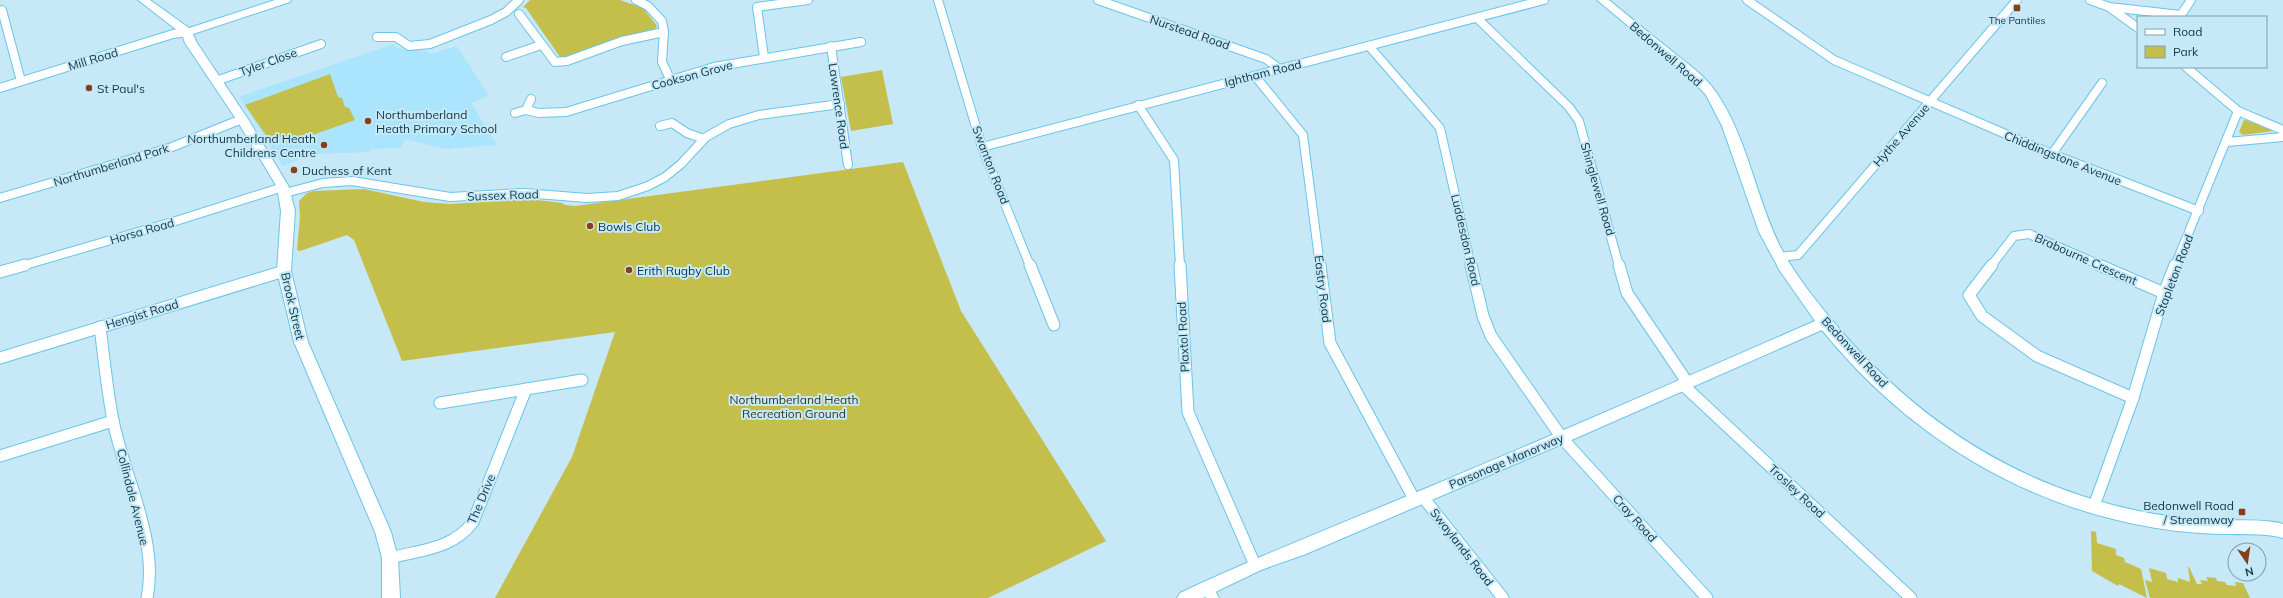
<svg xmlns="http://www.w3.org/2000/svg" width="2283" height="598" font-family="Mulish,sans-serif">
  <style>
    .built { fill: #abe4fd }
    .green { fill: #c4be4b }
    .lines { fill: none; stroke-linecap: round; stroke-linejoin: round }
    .street-far1-casing { stroke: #69c5e9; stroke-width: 10 }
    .street-casing { stroke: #69c5e9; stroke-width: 13 }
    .secondary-casing { stroke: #69c5e9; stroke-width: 2 }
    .street-far1 { stroke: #fff; stroke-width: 8 }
    .street { stroke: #fff; stroke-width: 11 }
    .secondary { fill: #fff; fill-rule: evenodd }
    .poi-dot { fill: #853f19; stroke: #c6e8f7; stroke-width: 1.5 }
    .labels { text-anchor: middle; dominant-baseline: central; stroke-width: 4; stroke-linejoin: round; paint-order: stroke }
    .far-poi-label { font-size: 10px; fill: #0e3645; stroke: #c6e8f7 }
    .street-label { font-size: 12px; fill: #0e3645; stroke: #c6e8f7 }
    .poi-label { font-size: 12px; fill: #0e3645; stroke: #c6e8f7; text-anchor: start }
    .park-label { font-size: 12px; fill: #38371e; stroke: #c6e8f7 }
  </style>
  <rect width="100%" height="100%" fill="#c6e8f7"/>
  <!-- built -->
  <polygon class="built" points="393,44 397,48 426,51 430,54 457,46 489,96 471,103 497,145 445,149 405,139 401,148 372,149 369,152 312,154 283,166 239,97"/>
  <!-- green -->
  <g class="green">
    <polygon points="530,0 620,0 643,8 657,26 655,29 614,40 566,58 560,57 526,8 523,7"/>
    <polygon points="882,70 893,124 851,131 841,77"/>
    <polygon points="330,74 338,97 342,98 345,107 349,108 355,120 287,144 283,136 270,141 245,105"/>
    <polygon points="2244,120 2246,120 2273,131 2243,135 2239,132"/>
    <polygon points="903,162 961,311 1106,541 988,598 495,598 572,457 615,332 402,361 354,240 347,235 300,251 297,250 300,216 299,201 307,193 314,191 364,189 424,202 450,204 529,199 562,203 565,205 575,206"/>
    <polygon points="2091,531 2096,532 2097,543 2116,549 2116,555 2124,558 2125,562 2141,569 2147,598 2119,584 2118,586 2092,571"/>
    <polygon points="2188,567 2189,567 2197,584 2202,584 2200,580 2208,581 2206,577 2216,578 2217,581 2225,582 2227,585 2236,586 2235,582 2243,583 2250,598 2150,598 2145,580 2152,582 2149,568 2166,573 2167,579 2178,582 2178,578 2190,582"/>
  </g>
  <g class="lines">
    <defs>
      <g id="street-far1">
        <polyline points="636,0 648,6 662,21 664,32 662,62 670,79"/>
        <polyline points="938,0 982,147 1030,266"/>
        <polyline points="1098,0 1266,59 1280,69"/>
        <polyline points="1747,0 1834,60 2052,154 2199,211"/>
        <polyline points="2090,0 2109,7 2138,28"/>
        <polyline points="2109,7 2181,15 2191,0"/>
        <polyline points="2,10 21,81"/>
        <polyline points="519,14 555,62 567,61 622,41 664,32"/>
        <polyline points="1477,18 1569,107 1579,121 1619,266"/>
        <polyline points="377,37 396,37 409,46 430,44 491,20 506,12 519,0"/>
        <polyline points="831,46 848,165"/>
        <polyline points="1369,46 1440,128 1471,266"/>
        <polyline points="506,57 541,45"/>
        <polyline points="764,57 757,7 808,0"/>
        <polyline points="1255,76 1303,135 1320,266"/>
        <polyline points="216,81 321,44"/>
        <polyline points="0,88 173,34 187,32"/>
        <polyline points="531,99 526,110 539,113 566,112 714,67 861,42"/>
        <polyline points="1138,105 1174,160 1180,266"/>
        <polyline points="2238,111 2283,130"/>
        <polyline points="515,113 526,110"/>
        <polyline points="660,126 672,123 687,133 704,139"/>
        <polyline points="2227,142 2283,137"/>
        <polyline points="982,147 1544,0"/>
        <polyline points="2052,154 2102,83"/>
        <polyline points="285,193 323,183 352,181 450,197 524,193 587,198 618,196 648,186 665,177 681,164 706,137 729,124 759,115 840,104"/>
        <polyline points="0,198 172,147 242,119"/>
        <polyline points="1778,257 1798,255 2017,0"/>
        <polyline points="22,266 179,220 283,187"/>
        <polyline points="1991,266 2014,236 2029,234 2102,266"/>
        <polyline points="2175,266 2238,111 2186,67"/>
      </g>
      <g id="street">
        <polyline points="1030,265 1054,325"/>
        <polyline points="1180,265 1188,412 1255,565"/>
        <polyline points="1320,265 1330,343 1414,499"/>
        <polyline points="1471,265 1483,316 1491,336 1562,438 1707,598"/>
        <polyline points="1619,265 1627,293 1687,382"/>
        <polyline points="1992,265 1969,295 1982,316 2037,356 2133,398"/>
        <polyline points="2099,265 2164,293"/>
        <polyline points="0,272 25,265"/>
        <path d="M100,327c4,31 7,63 13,93 11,57 46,120 34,178"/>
        <polyline points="0,358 284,271"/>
        <polyline points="1682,384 1911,598"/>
        <polyline points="440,403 582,380"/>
        <polyline points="0,456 113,421"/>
        <polyline points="1422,496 1503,598"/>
        <polyline points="2094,506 2133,398 2164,293 2175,265"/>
        <path d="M390,558c31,-8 63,-9 83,-36l53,-133"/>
        <polyline points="1206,588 1213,598"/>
      </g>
      <g id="secondary">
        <polygon points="138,0 150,0 189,28 275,0 291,0 290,2 193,34 197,43 248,119 289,187 295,211 291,271 308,342 391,532 398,558 400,598 382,598 382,558 375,532 294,342 277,271 281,211 277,187 236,119 185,43 182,34"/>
        <path d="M1597,0h12c21,17 42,35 64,52 15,12 32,24 43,40 33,48 40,109 67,160 14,25 31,46 48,67 80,97 178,164 303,191 27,6 54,9 82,10 21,1 43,-1 64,3l3,1v14c-16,-5 -35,-3 -51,-4 -26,0 -51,-2 -76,-6 -134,-22 -249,-93 -334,-198l-255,112 -261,112 -45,16 -58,28h-26l3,-5c82,-39 166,-71 249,-106 129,-54 258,-110 386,-166l-35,-50 -21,-39 -37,-106 -16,-31 -20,-21z"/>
      </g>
    </defs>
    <!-- street-far1 casing -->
    <use href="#street-far1" class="street-far1-casing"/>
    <!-- street casing -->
    <use href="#street" class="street-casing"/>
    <!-- secondary casing -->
    <use href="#secondary" class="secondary-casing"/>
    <!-- street-far1 -->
    <use href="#street-far1" class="street-far1"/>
    <!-- street -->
    <use href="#street" class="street"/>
    <!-- secondary -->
    <use href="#secondary" class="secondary"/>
  </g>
  <!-- markers -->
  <g class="poi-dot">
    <rect x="2013" y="4" width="8" height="8" rx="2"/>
    <circle cx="89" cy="88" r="4"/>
    <circle cx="368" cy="121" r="4"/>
    <circle cx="324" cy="145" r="4"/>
    <circle cx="294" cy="170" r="4"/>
    <circle cx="590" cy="226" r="4"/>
    <circle cx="629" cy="270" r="4"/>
    <rect x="2238" y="508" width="8" height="8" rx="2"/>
  </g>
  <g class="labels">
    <!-- far-poi labels -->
    <g class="far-poi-label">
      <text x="2017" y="20">The Pantiles</text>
    </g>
    <!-- street labels -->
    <g class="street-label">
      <text transform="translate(1190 32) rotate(19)">Nurstead Road</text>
      <text transform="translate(1666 54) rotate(41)">Bedonwell Road</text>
      <text transform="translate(93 59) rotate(-17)">Mill Road</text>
      <text transform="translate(268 62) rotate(-20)">Tyler Close</text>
      <text transform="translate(1263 73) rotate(-14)">Ightham Road</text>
      <text transform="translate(692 75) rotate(-15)">Cookson Grove</text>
      <text transform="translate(839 106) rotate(82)">Lawrence Road</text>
      <text transform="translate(1901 135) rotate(-49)">Hythe Avenue</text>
      <text transform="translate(2063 158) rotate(22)">Chiddingstone Avenue</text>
      <text transform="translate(111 165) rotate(-17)">Northumberland Park</text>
      <text transform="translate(991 165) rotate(69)">Swanton Road</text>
      <text transform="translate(1598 189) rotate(74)">Shinglewell Road</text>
      <text transform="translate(503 195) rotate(-2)">Sussex Road</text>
      <text transform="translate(142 231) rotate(-16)">Horsa Road</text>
      <text transform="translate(1466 240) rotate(77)">Luddesdon Road</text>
      <text transform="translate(2086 259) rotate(24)">Brabourne Crescent</text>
      <text transform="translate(2174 275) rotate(-69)">Stapleton Road</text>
      <text transform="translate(1323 289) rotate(83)">Eastry Road</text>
      <text transform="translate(293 306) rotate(77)">Brook Street</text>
      <text transform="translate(142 314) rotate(-17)">Hengist Road</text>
      <text transform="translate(1183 337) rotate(-93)">Plaxtol Road</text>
      <text transform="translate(1855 352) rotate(47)">Bedonwell Road</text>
      <text transform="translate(1506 461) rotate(-23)">Parsonage Manorway</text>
      <text transform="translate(1797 491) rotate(43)">Trosley Road</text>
      <text transform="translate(133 497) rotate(76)">Collindale Avenue</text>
      <text transform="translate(481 499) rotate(-67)">The Drive</text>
      <text transform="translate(1635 518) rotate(48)">Cray Road</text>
      <text transform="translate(1462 547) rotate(52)">Swaylands Road</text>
    </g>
    <!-- poi labels -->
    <g class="poi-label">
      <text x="97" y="88">St Paul's</text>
      <text x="376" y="114">Northumberland<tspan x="376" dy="14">Heath Primary School</tspan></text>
      <text x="316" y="138" text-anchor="end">Northumberland Heath<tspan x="316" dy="14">Childrens Centre</tspan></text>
      <text x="302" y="170">Duchess of Kent</text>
      <text x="598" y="226">Bowls Club</text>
      <text x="637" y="270">Erith Rugby Club</text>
      <text x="2234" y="505" text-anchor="end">Bedonwell Road<tspan x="2234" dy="14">/ Streamway</tspan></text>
    </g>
    <!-- park labels -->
    <g class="park-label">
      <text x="794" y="399">Northumberland Heath<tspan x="794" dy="14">Recreation Ground</tspan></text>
    </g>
  </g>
  <!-- legend -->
  <rect x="2137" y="16" width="130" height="52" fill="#c6e8f7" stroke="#7ca1b0"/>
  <rect x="2145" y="29" width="20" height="6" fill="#ffffff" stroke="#7ca1b0"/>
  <text x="2173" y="36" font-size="12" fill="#0e3645">Road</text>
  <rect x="2145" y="46" width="20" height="12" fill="#c4be4b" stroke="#7ca1b0"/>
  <text x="2173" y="56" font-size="12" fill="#0e3645">Park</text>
  <!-- north arrow -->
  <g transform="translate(2247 562) rotate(167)"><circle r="19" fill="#c6e8f7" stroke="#7ca1b0"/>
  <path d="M0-3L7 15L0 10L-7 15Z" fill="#853f19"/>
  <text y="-6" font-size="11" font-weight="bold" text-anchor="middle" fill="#0e3645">N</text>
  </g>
</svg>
